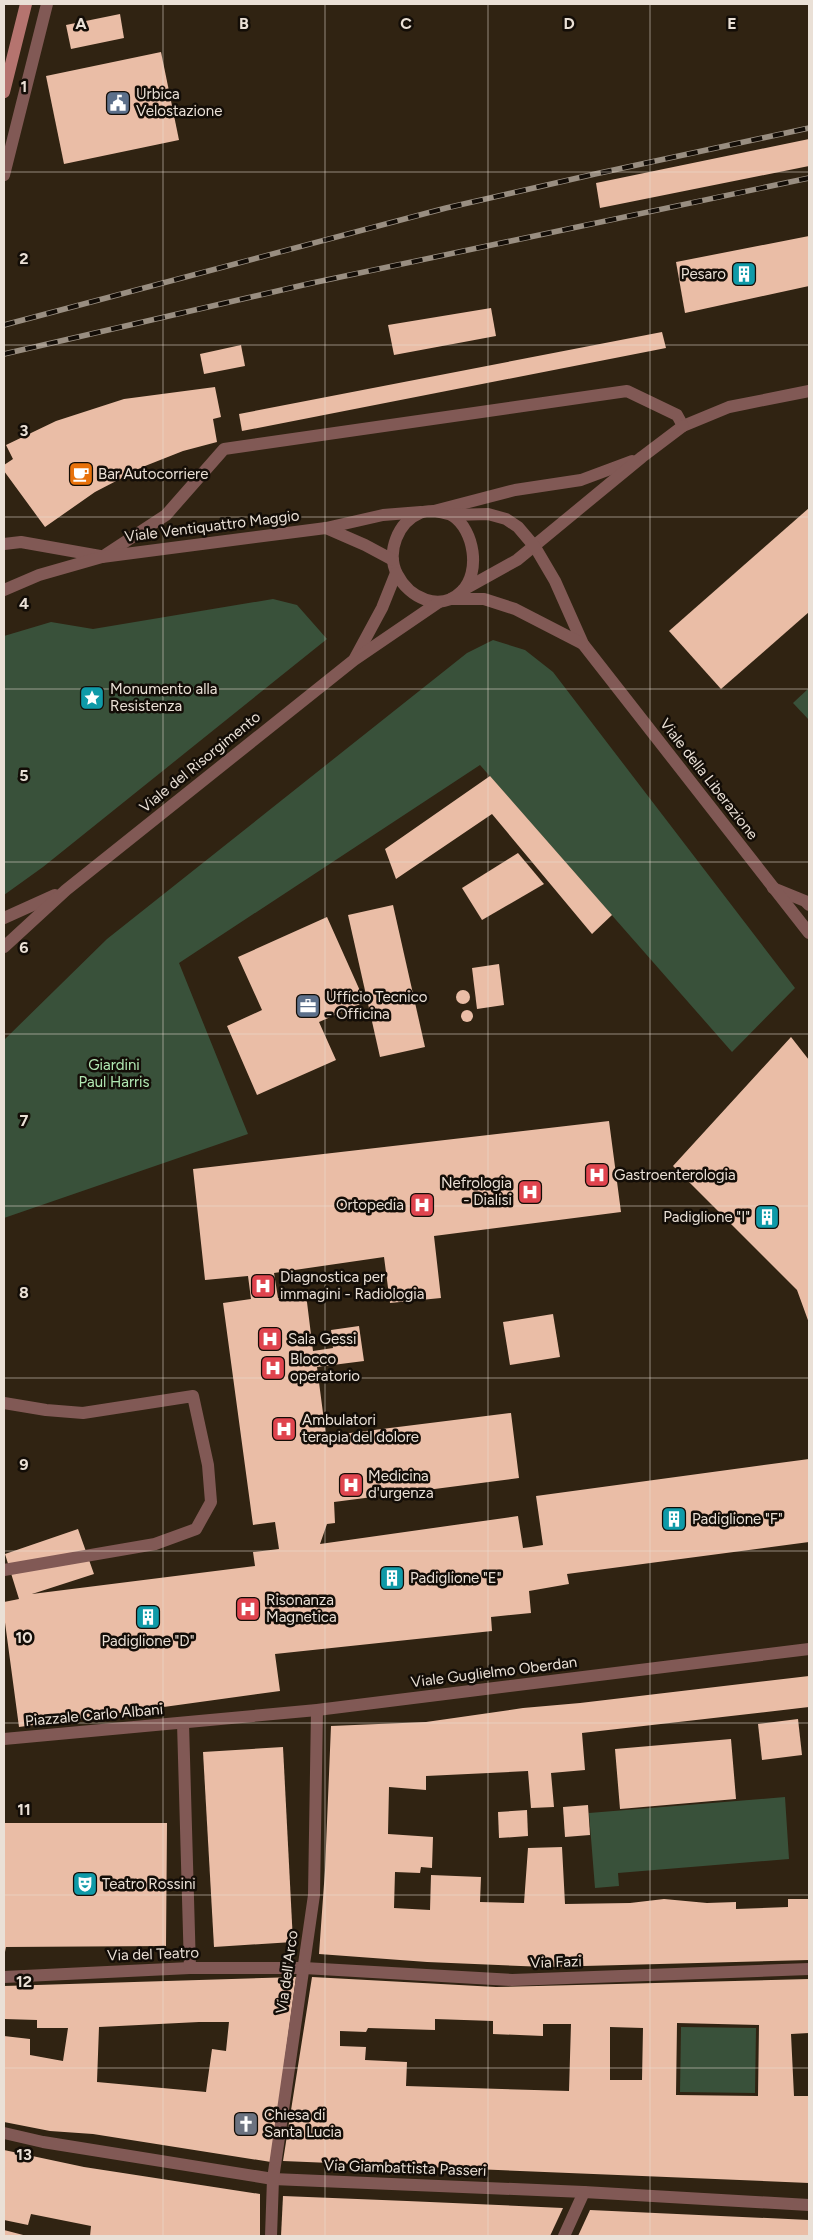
<svg xmlns="http://www.w3.org/2000/svg" width="813" height="2240" font-family="Figtree,sans-serif">
  <style>
    .green { fill: #39513a }
    .building { fill: #eabda6; fill-rule: evenodd }
    .lines { fill: none; stroke-linecap: round; stroke-linejoin: round }
    .service { stroke: #815955; stroke-width: 12 }
    .pedestrian { stroke: #815955; stroke-width: 12 }
    .minor { stroke: #815955; stroke-width: 12 }
    .tertiary { stroke: #815955; stroke-width: 12 }
    .secondary { stroke: #b5746f; stroke-width: 12 }
    .rail-casing { stroke: #998e81; stroke-width: 5.5 }
    .rail { stroke: #130d07; stroke-width: 4; stroke-dasharray: 11; stroke-linecap: butt }
    .grid { fill: none; stroke: #eae0d6; stroke-width: 1; stroke-opacity: 0.55 }
    .labels { text-anchor: middle; dominant-baseline: central; stroke-width: 5; stroke-linejoin: round; paint-order: stroke }
    .poi-label { font-size: 15px; fill: #eae0d6; stroke: #130d07; text-anchor: start }
    .street-label { font-size: 15px; fill: #eae0d6; stroke: #130d07 }
    .park-label { font-size: 15px; fill: #b2e8b3; stroke: #130d07 }
    .grid-label { font-size: 16px; text-anchor: middle; font-weight: bold; fill: #eae0d6; stroke: #130d07; stroke-width: 5; stroke-linejoin: round; paint-order: stroke }
  </style>
  <rect width="100%" height="100%" fill="#302312"/>
  <!-- green -->
  <g class="green">
    <polygon points="273,599 297,605 327,639 43,867 4,895 4,636 51,622 93,629"/>
    <polygon points="493,640 525,650 553,672 795,988 732,1052 480,765 179,963 248,1134 4,1218 4,1040 107,939 467,653"/>
    <polygon points="809,688 809,720 793,703"/>
    <polygon points="785,1797 789,1859 618,1873 619,1886 595,1888 589,1813"/>
    <polygon points="681,2027 756,2028 755,2093 680,2092"/>
  </g>
  <!-- building -->
  <g class="building">
    <polygon points="120,14 124,38 71,49 66,25"/>
    <polygon points="161,52 179,140 64,164 46,76"/>
    <polygon points="809,139 809,166 600,208 596,183"/>
    <polygon points="809,236 809,286 685,313 676,262"/>
    <polygon points="491,308 496,336 394,355 388,325"/>
    <polygon points="662,332 666,348 242,431 239,414"/>
    <polygon points="241,345 245,366 204,374 200,354"/>
    <polygon points="215,387 221,417 213,419 217,442 183,451 145,466 95,492 45,527 4,471 4,465 13,459 6,445 56,421 124,399"/>
    <polygon points="809,508 809,612 721,689 669,631"/>
    <polygon points="490,776 612,915 592,934 492,814 396,879 385,849"/>
    <polygon points="518,853 544,884 482,920 462,888"/>
    <polygon points="393,905 425,1047 380,1057 348,915"/>
    <polygon points="327,917 365,1002 319,1022 336,1060 257,1095 227,1026 262,1010 238,957"/>
    <polygon points="499,964 504,1005 477,1009 472,968"/>
    <circle cx="463" cy="997" r="7"/>
    <circle cx="467" cy="1016" r="6"/>
    <polygon points="791,1037 809,1060 809,1323 797,1290 673,1166"/>
    <polygon points="609,1121 621,1212 434,1236 441,1298 390,1303 384,1257 274,1273 278,1298 306,1294 313,1351 333,1348 331,1330 359,1326 364,1361 317,1367 326,1436 511,1413 519,1478 334,1502 335,1523 327,1524 320,1544 518,1516 523,1548 531,1547 543,1545 536,1496 809,1459 809,1542 567,1574 569,1584 529,1591 531,1613 491,1617 492,1631 275,1654 280,1691 19,1727 4,1615 4,1602 19,1599 5,1554 78,1529 94,1574 32,1594 255,1566 253,1552 279,1549 275,1522 253,1525 223,1303 251,1299 248,1276 205,1280 193,1169"/>
    <polygon points="553,1314 560,1357 510,1365 503,1322"/>
    <polygon points="809,1676 809,1707 582,1733 585,1770 551,1773 554,1807 531,1808 528,1771 426,1776 426,1790 389,1787 388,1834 433,1837 432,1868 421,1867 420,1873 395,1872 394,1908 430,1910 431,1875 481,1877 480,1902 524,1903 528,1848 562,1847 565,1904 630,1903 664,1899 707,1903 736,1902 736,1909 788,1907 788,1899 809,1899 809,1960 546,1967 427,1962 319,1954 325,1870 331,1726 426,1722 523,1708 580,1703"/>
    <polygon points="798,1719 802,1755 762,1760 758,1724"/>
    <polygon points="731,1739 736,1799 620,1809 615,1749"/>
    <polygon points="283,1747 293,1942 214,1947 203,1752"/>
    <polygon points="588,1805 590,1835 565,1837 563,1807"/>
    <polygon points="527,1810 528,1836 499,1838 498,1812"/>
    <polygon points="4,1823 167,1823 166,1946 6,1947 4,1957"/>
    <path d="M296,1977l-25,185 -178,-28 -43,-3 -46,-9v-86l26,3v16l33,6 5,-33h-31v-8l-33,-1v-33zM199,2022h30l-3,29 -14,-2 -6,43 -109,-10 2,-55z"/>
    <path d="M312,1977l184,10 313,-8v54l-18,1 3,62h15v87l-526,-22zM435,2019l58,2v13l50,2v-12h28l-2,67 -163,-5 1,-24 -42,-2 1,-13 -26,-1v-15l26,1 2,-4 67,2zM677,2023l82,2 -1,71 -82,-1zM610,2027l33,1 -1,52h-32z"/>
    <polygon points="4,2150 84,2167 260,2194 260,2236 90,2236 91,2226 31,2214 28,2225 4,2220"/>
    <polygon points="283,2196 407,2201 563,2208 550,2236 281,2236"/>
    <polygon points="590,2210 809,2220 809,2236 578,2236"/>
    <polygon points="4,2230 27,2236 4,2236"/>
  </g>
  <g class="lines">
    <!-- service -->
    <g class="service">
      <polyline points="102,557 166,515 224,449 627,391 677,415 683,426 729,407 809,391"/>
      <polyline points="773,888 805,901 809,905"/>
      <polyline points="4,1403 46,1410 83,1413 193,1396 208,1465 211,1502 196,1529 155,1544 4,1570"/>
    </g>
    <!-- pedestrian -->
    <g class="pedestrian">
      <polyline points="4,175 47,4"/>
      <polyline points="4,1977 190,1968"/>
      <polyline points="4,2133 43,2142 273,2179"/>
    </g>
    <!-- minor -->
    <g class="minor">
      <polyline points="434,511 515,490 581,480 632,461"/>
      <polyline points="463,590 517,560 642,457 683,426"/>
      <polyline points="183,1723 190,1968 304,1968 512,1980 809,1969"/>
      <polyline points="4,1739 317,1710 809,1649"/>
      <polyline points="273,2179 584,2192 809,2205"/>
      <polyline points="271,2236 273,2179 314,1895 317,1710"/>
      <polyline points="564,2236 584,2192"/>
    </g>
    <!-- tertiary -->
    <g class="tertiary">
      <path d="M434,511c6,1 14,2 19,5 21,14 28,56 9,75 -22,22 -53,7 -65,-17 -11,-22 1,-52 23,-61 4,-2 10,-2 14,-2z"/>
      <polyline points="452,515 488,514 506,519 518,527 535,547 555,581 583,644 809,933"/>
      <polyline points="326,528 365,545 393,560"/>
      <polyline points="4,544 21,542 100,556"/>
      <polyline points="4,590 39,575 102,557 326,528 383,515 421,512"/>
      <polyline points="451,599 484,599 515,609 583,644"/>
      <polyline points="355,658 382,608 396,573"/>
      <polyline points="4,918 55,895"/>
      <polyline points="4,947 66,890 354,660 439,602"/>
    </g>
    <!-- secondary -->
    <polyline class="secondary" points="4,92 26,4"/>
    <defs>
      <g id="rail">
        <polyline points="4,325 446,208 595,174 809,128"/>
        <polyline points="4,354 312,283 809,178"/>
      </g>
    </defs>
    <!-- rail casing -->
    <use href="#rail" class="rail-casing"/>
    <!-- rail -->
    <use href="#rail" class="rail"/>
  </g>
  <!-- grid -->
  <path class="grid" d="M163,4v2232M325,4v2232M488,4v2232M650,4v2232M4,172h805M4,345h805M4,517h805M4,689h805M4,862h805M4,1034h805M4,1206h805M4,1378h805M4,1551h805M4,1723h805M4,1895h805M4,2068h805"/>
  <!-- icons -->
  <defs>
    <symbol id="civic-square" viewBox="-11 -11 22 22"><rect x="-9" y="-9" width="18" height="18" rx="4" fill="#5c6f8a" stroke="#130d07"/><path d="M-.6-6.5H3V-4.5H.6V-3L4-1V1h2V6H-6V1h2V-1L-.6-3ZM-1.2 2.5V6h2.4V2.5Z" fill="#fff"/></symbol>
    <symbol id="building-square" viewBox="-11 -11 22 22"><rect x="-9" y="-9" width="18" height="18" rx="4" fill="#0f9aa8" stroke="#130d07"/><path d="M-4-6H4V6H1V3H-1V6H-4ZM-2.5-4.3h1.7v1.8h-1.7ZM.8-4.3h1.7v1.8H.8ZM-2.5-1h1.7V.8h-1.7ZM.8-1h1.7V.8H.8Z" fill="#fff"/></symbol>
    <symbol id="cafe-square" viewBox="-11 -11 22 22"><rect x="-9" y="-9" width="18" height="18" rx="4" fill="#e8710a" stroke="#130d07"/><path d="M-5.5-4.5H6V0H3Q3 3.5 0 3.5H-2.5Q-5.5 3.5-5.5 0ZM3-3.2v2h1.7v-2ZM-6 4.5H4V6H-6Z" fill="#fff"/></symbol>
    <symbol id="sight-square" viewBox="-11 -11 22 22"><rect x="-9" y="-9" width="18" height="18" rx="4" fill="#0f9aa8" stroke="#130d07"/><path d="M0-6L1.8-2.2L6-1.7L2.9 1.2L3.7 5.4L0 3.3L-3.7 5.4L-2.9 1.2L-6-1.7L-1.8-2.2Z" fill="#fff"/></symbol>
    <symbol id="office-square" viewBox="-11 -11 22 22"><rect x="-9" y="-9" width="18" height="18" rx="4" fill="#5c6f8a" stroke="#130d07"/><path d="M-6-3h4V-5.5h4V-3h4V5H-6ZM-1-4.5V-3h2v-1.5ZM-6 0V1H6V0Z" fill="#fff"/></symbol>
    <symbol id="hospital-square" viewBox="-11 -11 22 22"><rect x="-9" y="-9" width="18" height="18" rx="4" fill="#e0444e" stroke="#130d07"/><path d="M-5-5h3v3.5h4V-5h3V5h-3V1.5h-4V5h-3Z" fill="#fff"/></symbol>
    <symbol id="theatre-square" viewBox="-11 -11 22 22"><rect x="-9" y="-9" width="18" height="18" rx="4" fill="#0f9aa8" stroke="#130d07"/><path d="M-5-5.5Q0-4 5-5.5V0Q5 5 0 6Q-5 5-5 0ZM-3.3-2.5H-1v1.5H-3.3ZM1-2.5H3.3v1.5H1ZM-2.8 1Q0 5.5 2.8 1Z" fill="#fff"/></symbol>
    <symbol id="church-square" viewBox="-11 -11 22 22"><rect x="-9" y="-9" width="18" height="18" rx="4" fill="#6b7280" stroke="#130d07"/><path d="M-1.2-6h2.4v3.5h3.3v2.4h-3.3V6h-2.4V-.1h-3.3v-2.4h3.3Z" fill="#fff"/></symbol>
  </defs>
  <g fill-rule="evenodd">
    <use href="#civic-square" x="104" y="89" width="28" height="28"/>
    <use href="#building-square" x="730" y="260" width="28" height="28"/>
    <use href="#cafe-square" x="67" y="460" width="28" height="28"/>
    <use href="#sight-square" x="78" y="684" width="28" height="28"/>
    <use href="#office-square" x="294" y="992" width="28" height="28"/>
    <use href="#hospital-square" x="583" y="1161" width="28" height="28"/>
    <use href="#hospital-square" x="516" y="1178" width="28" height="28"/>
    <use href="#hospital-square" x="408" y="1191" width="28" height="28"/>
    <use href="#building-square" x="753" y="1203" width="28" height="28"/>
    <use href="#hospital-square" x="249" y="1272" width="28" height="28"/>
    <use href="#hospital-square" x="256" y="1325" width="28" height="28"/>
    <use href="#hospital-square" x="259" y="1354" width="28" height="28"/>
    <use href="#hospital-square" x="270" y="1415" width="28" height="28"/>
    <use href="#hospital-square" x="337" y="1471" width="28" height="28"/>
    <use href="#building-square" x="660" y="1505" width="28" height="28"/>
    <use href="#building-square" x="378" y="1564" width="28" height="28"/>
    <use href="#hospital-square" x="234" y="1595" width="28" height="28"/>
    <use href="#building-square" x="134" y="1603" width="28" height="28"/>
    <use href="#theatre-square" x="71" y="1870" width="28" height="28"/>
    <use href="#church-square" x="232" y="2110" width="28" height="28"/>
  </g>
  <g class="labels">
    <!-- poi labels -->
    <g class="poi-label">
      <text x="136" y="94">Urbica<tspan x="136" dy="17">Velostazione</tspan></text>
      <text x="726" y="274" text-anchor="end">Pesaro</text>
      <text x="98" y="474">Bar Autocorriere</text>
      <text x="110" y="689">Monumento alla<tspan x="110" dy="17">Resistenza</tspan></text>
      <text x="326" y="997">Ufficio Tecnico<tspan x="326" dy="17">- Officina</tspan></text>
      <text x="614" y="1175">Gastroenterologia</text>
      <text x="512" y="1183" text-anchor="end">Nefrologia<tspan x="512" dy="17">- Dialisi</tspan></text>
      <text x="404" y="1205" text-anchor="end">Ortopedia</text>
      <text x="750" y="1217" text-anchor="end">Padiglione "I"</text>
      <text x="280" y="1277">Diagnostica per<tspan x="280" dy="17">immagini - Radiologia</tspan></text>
      <text x="288" y="1339">Sala Gessi</text>
      <text x="290" y="1359">Blocco<tspan x="290" dy="17">operatorio</tspan></text>
      <text x="302" y="1420">Ambulatori<tspan x="302" dy="17">terapia del dolore</tspan></text>
      <text x="368" y="1476">Medicina<tspan x="368" dy="17">d'urgenza</tspan></text>
      <text x="692" y="1519">Padiglione "F"</text>
      <text x="410" y="1578">Padiglione "E"</text>
      <text x="266" y="1600">Risonanza<tspan x="266" dy="17">Magnetica</tspan></text>
      <text x="148" y="1641" text-anchor="middle">Padiglione "D"</text>
      <text x="102" y="1884">Teatro Rossini</text>
      <text x="264" y="2115">Chiesa di<tspan x="264" dy="17">Santa Lucia</tspan></text>
    </g>
    <!-- street labels -->
    <g class="street-label">
      <text transform="translate(212 526) rotate(-7)">Viale Ventiquattro Maggio</text>
      <text transform="translate(200 762) rotate(-39)">Viale del Risorgimento</text>
      <text transform="translate(709 779) rotate(52)">Viale della Liberazione</text>
      <text transform="translate(494 1672) rotate(-7)">Viale Guglielmo Oberdan</text>
      <text transform="translate(94 1715) rotate(-5)">Piazzale Carlo Albani</text>
      <text transform="translate(153 1954) rotate(-2)">Via del Teatro</text>
      <text transform="translate(556 1962) rotate(-2)">Via Fazi</text>
      <text transform="translate(287 1972) rotate(-82)">Via dell'Arco</text>
      <text transform="translate(405 2168) rotate(2)">Via Giambattista Passeri</text>
    </g>
    <!-- park labels -->
    <g class="park-label">
      <text x="114" y="1065">Giardini<tspan x="114" dy="17">Paul Harris</tspan></text>
    </g>
  </g>
  <g class="grid-label">
    <text x="81" y="29">A</text>
    <text x="244" y="29">B</text>
    <text x="406" y="29">C</text>
    <text x="569" y="29">D</text>
    <text x="732" y="29">E</text>
    <text x="24" y="92">1</text>
    <text x="24" y="264">2</text>
    <text x="24" y="436">3</text>
    <text x="24" y="609">4</text>
    <text x="24" y="781">5</text>
    <text x="24" y="953">6</text>
    <text x="24" y="1126">7</text>
    <text x="24" y="1298">8</text>
    <text x="24" y="1470">9</text>
    <text x="24" y="1643">10</text>
    <text x="24" y="1815">11</text>
    <text x="24" y="1987">12</text>
    <text x="24" y="2160">13</text>
  </g>
  <!-- border -->
  <rect width="813" height="2240" fill="none" stroke="#eae0d6" stroke-width="10"/>
</svg>
